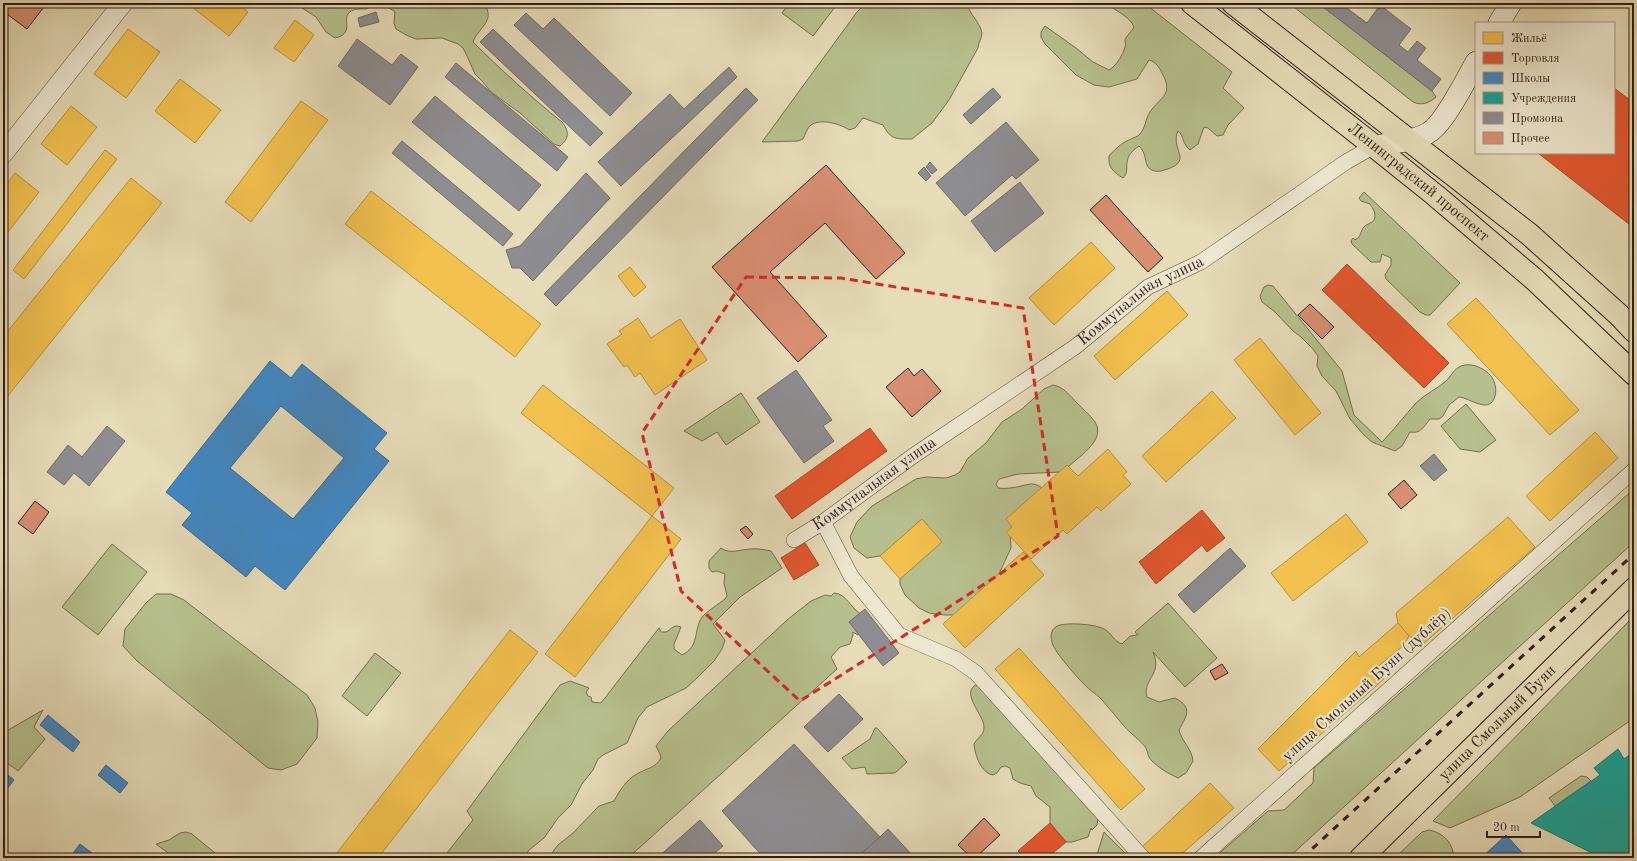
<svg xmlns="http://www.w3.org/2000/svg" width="1637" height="861" font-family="'Old Standard TT',serif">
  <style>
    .green { fill: #b6c08e; stroke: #746e50 }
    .homes { fill: #f2c14e; stroke: #b88f3c }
    .shops { fill: #e4572e; stroke: #af4526 }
    .schools { fill: #3f88c5; stroke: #3b6790; fill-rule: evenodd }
    .public { fill: #17a398; stroke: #1f7a70 }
    .industry { fill: #8d8d92; stroke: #726b6c }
    .building { fill: #d98f72; stroke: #321b13 }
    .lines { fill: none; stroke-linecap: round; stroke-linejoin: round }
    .minor-casing { stroke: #5f4b3c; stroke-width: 16 }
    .tertiary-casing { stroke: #5f4b3c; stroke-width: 20 }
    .secondary-casing { stroke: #321b13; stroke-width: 22 }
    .primary-casing { stroke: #321b13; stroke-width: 24 }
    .minor { stroke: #efe8d1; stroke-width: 15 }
    .tertiary { stroke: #efe8d1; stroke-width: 19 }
    .secondary { stroke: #efe8d1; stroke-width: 21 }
    .primary { stroke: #e6dcb8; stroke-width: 22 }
    .rail { stroke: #321b13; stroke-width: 3; stroke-dasharray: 7 7; stroke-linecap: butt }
    .marked { fill: none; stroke: #d62828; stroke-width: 3; stroke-dasharray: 8 5; stroke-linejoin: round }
    .labels { text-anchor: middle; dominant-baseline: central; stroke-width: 4; stroke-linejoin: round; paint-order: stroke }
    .street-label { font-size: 16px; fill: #321b13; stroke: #efe8d1 }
  </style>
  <rect width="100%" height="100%" fill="#e6dcb8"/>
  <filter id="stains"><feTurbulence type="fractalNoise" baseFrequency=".005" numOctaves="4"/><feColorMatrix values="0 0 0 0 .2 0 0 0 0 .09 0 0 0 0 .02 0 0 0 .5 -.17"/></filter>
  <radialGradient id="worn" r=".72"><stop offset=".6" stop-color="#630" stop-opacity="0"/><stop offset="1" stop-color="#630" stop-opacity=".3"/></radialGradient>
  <!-- green -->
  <g class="green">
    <path d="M301,3h183c12,19 -5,23 -11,39 27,27 59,56 89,80 7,9 8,16 -2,24l-6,-2 -34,-31 -29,-21 -8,-10 -8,-8 -7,-16 -5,-10 -5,-4 -16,-6 -26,1 -10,-4 -10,-6 -2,-6 1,-11c-5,-4 -14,-9 -20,-7 -4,1 -6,3 -9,4 -6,0 -14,-1 -18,5 -5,7 6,20 -13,24l-9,-6 -10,-15 -14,-9z"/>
    <polygon points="789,3 838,3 813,36 782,13"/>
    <path d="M866,3h101c2,11 13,19 15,30 0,5 -4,10 -4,15l-29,52 -17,23 -20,16c-16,0 -21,1 -29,-14l-20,-7 -8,10 -6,2c-8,-6 -29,-12 -38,-5 -4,3 -6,10 -8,14l-5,2 -36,1 95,-130z"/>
    <path d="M1106,3h38l88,69 -9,16 21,20 -16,17 -5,10 -6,1 -9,-8 -4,-1 -6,17 -8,6c-8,-6 -6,-15 -12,-19 -9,19 19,31 -17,40 -4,1 -9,0 -12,-3 -5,-5 -2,-15 -10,-22 -20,13 -7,24 -16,32 -10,-6 -15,-11 -14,-22 5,-6 14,-14 22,-17 3,-2 6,-2 8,-4 7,-7 6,-16 11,-23 11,-16 24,-17 12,-39 -3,-6 -6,-11 -13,-13l-12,19 -28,8 -15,-2 -18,-10 -31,-31 -4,-7v-5l4,-6 31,22 17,14 16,8c7,-4 14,-15 16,-23 1,-2 0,-5 0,-7 1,-4 7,-9 9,-13 -4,-11 -19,-16 -28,-24z"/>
    <path d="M1289,3h29l114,88 4,6c-7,6 -14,9 -23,5z"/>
    <path d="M1364,192l96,91 -30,32h-4l-6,-3 -34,-33 -1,-4 6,-10v-7l-9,-4 -2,8h-9l-19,-18 -1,-3 2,-3 2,2c7,-4 5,-9 9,-13 3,-3 3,-2 6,-4 9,-4 4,-13 0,-19l-9,-3 -2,-3z"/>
    <path d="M1268,285l5,1 69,85 12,44 28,27c12,-12 23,-27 34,-39 9,-9 21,-14 30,-22 5,-5 8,-12 15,-15 10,-4 23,2 30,10 4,6 6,13 4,20 -5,19 -25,2 -36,1l-10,8 -6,11 -4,3h-9c-7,8 -9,15 -20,13l-8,14 -7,5 -23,-9 -8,-7 -14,-16 -14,-28 -14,-15 -5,-10 1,-10 -6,-8 -11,-11 -8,-6 -18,-19 -13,-10 -2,-6 4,-9z"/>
    <path d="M1053,385c11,2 17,11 24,18 6,6 13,12 18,19 12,19 -19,36 -30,48l-5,2 -42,2 -19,5 -3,5 2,4c6,1 16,0 23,-2 9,-2 13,-4 21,2l-27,30 -5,13 1,17 -14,30 -43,37h-10l-15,-2 -10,-5 -14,-13 -5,-11v-5l42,-37 -20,-23 -42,37 -13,2 -13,-10 -4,-11 7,-15 15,-16 44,-27 10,-2 20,1 9,-3 5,-3 8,-14 18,-15 16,-21 20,-13 22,-20z"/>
    <polygon points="741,393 760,422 726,445 717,432 702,441 684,431"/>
    <polygon points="1466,404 1496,440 1480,452 1460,449 1441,426"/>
    <polygon points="1634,489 1634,542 1288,858 1214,858 1268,811 1284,810 1313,783 1314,768"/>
    <polygon points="112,544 147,572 98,635 62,607"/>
    <path d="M721,548c9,7 20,1 30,1 7,-1 13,1 20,2l11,17 -42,29 -27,27 12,16 -3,9 -8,12 -17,17 -11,10 -39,19 -9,11 -11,25 -24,12 -5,4 -5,11 -11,14 -11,21 -13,13 -14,20 -15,12 -5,8h-81l30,-38 -6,-9 93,-126 10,-4 19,7 -3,4 2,4 3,1 1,5 9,1 58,-75 2,4h5c6,-3 7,-8 15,-5l-7,17v5l8,6c18,-9 11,-24 20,-38 4,-5 17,-13 23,-18l2,-3 -3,-13 1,-9 -8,-3 -5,1 -3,-4v-7z"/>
    <path d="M834,593c13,1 16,15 27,21v19l-3,2 -5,-3v3l-3,9 -10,3 -9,10 6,12 -209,189h-80l10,-13 15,-12 26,-27 15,-5c6,-11 12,-21 23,-27 9,-6 18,-5 24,-16l-1,-4 -4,-8 12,-15 119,-111 24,-19 14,-6 6,1z"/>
    <polygon points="156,594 171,594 184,600 307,695 315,708 318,722 317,738 297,764 281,770 268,768 137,661 123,646 125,629 146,603"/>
    <path d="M1168,603l49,55 -32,29 -32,-35c10,23 -11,27 -6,45l12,5 16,-4c19,10 11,18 4,32 3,12 13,19 14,31l-7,12 -8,5c-9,-4 -19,-10 -26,-17 -4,-4 -4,-8 -6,-13 -5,-7 -16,-15 -22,-22 -7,-8 -14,-17 -21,-25 -4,-5 -9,-8 -14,-12 -9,-8 -32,-34 -36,-44 -3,-7 -3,-15 4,-19 8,-4 39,-2 47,3 8,4 9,12 18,15l8,-8 8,-1 -3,-3z"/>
    <polygon points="1634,616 1634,718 1520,797 1450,828 1433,821"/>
    <polygon points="375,653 401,673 367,716 342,696"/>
    <path d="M978,684l120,133 -1,8 -5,5 -1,-2 -3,9 -16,5h-6l-16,-19v-16l-14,-11 -5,-10 -11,-3 -7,-4 -3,-11 -5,-2 -4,1 -4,6 -4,2c-12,-2 -18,-20 -19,-31 3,-6 10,-9 10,-16 1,-13 -26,-36 -6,-44z"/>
    <polygon points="43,710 34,727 45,739 18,771 3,760 3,733"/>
    <polygon points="875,728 877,728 907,762 895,773 867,774 865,767 852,769 842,758 870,739"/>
    <polygon points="1581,776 1587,777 1591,781 1555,806 1549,798"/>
    <path d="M1429,830c15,3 24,13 25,28h-59l27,-26z"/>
    <polygon points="186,832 192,834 221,858 175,858 156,844 169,840 180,833"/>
    <polygon points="1104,832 1130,858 1096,858"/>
  </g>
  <!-- homes -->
  <g class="homes">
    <polygon points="187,3 236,3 248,12 229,36"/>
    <polygon points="295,20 314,35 294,62 274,48"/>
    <polygon points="128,29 160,52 126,98 94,74"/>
    <polygon points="180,79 221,110 195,143 155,111"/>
    <polygon points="301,101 328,120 251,222 225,202"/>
    <polygon points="71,106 97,127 67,165 41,144"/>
    <polygon points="105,150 117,159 24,279 13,270"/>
    <polygon points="15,173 39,192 8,232 3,228 3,189"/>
    <polygon points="131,178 162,203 3,402 3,337"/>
    <polygon points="371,191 541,324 515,357 345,224"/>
    <polygon points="1091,242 1115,268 1054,325 1029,298"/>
    <polygon points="630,267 646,287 634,297 618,276"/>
    <polygon points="1167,291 1188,315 1115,380 1094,356"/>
    <polygon points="1476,298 1579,410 1550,435 1447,324"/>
    <polygon points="638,318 651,338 680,319 707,360 655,395 640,373 635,377 627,365 624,367 607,344 622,334 619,331"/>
    <polygon points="1260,338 1321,413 1295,435 1234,360"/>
    <polygon points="543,385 674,488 652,516 521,413"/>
    <polygon points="1212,391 1236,418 1166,482 1142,456"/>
    <polygon points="1595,432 1618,458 1550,521 1526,496"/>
    <polygon points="1108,449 1127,472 1123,475 1131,484 1101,511 1097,507 1067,534 1063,530 1031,559 1006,532 1012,527 1006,519 1067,465 1078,476"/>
    <polygon points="1346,514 1368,542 1293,601 1271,573"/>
    <polygon points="652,516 681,539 575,677 545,654"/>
    <polygon points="1508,517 1535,547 1423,644 1409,636 1398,623 1396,613"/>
    <polygon points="922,519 942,542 900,579 880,556"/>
    <polygon points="1023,552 1044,575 965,648 943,624"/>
    <polygon points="1398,623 1409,636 1403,646 1375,669 1384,679 1279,771 1258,749 1356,651 1359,657"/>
    <polygon points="510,630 538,652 378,858 333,858"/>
    <polygon points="1019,648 1145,789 1121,810 995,669"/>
    <polygon points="1210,783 1234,808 1177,858 1151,858 1141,848"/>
  </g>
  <!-- shops -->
  <g class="shops">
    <polygon points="1614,88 1634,103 1634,228 1538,153 1614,153"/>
    <polygon points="1347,264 1449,363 1424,388 1322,290"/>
    <polygon points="870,428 887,451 792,519 775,496"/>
    <polygon points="1202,510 1225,538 1207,552 1202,545 1156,584 1139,562"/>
    <polygon points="805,543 819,565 794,580 781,558"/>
    <polygon points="1050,823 1066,842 1047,858 1024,858 1018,851"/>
  </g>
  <!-- schools -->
  <g class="schools">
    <path d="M270,361l21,17 11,-14 85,69 -13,16 15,12 -104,129 -30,-24 -9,11 -64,-52 10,-12 -26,-21zM281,406l63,52 -51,61 -63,-51z"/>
    <polygon points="48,715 80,742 73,752 40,725"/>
    <polygon points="106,765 128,783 120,793 98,775"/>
    <polygon points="3,771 14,780 3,794"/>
    <polygon points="1506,835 1527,858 1481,858 1493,847"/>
    <polygon points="80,844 92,853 88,858 69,858"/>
  </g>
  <!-- public -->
  <polygon class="public" points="1618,749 1624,759 1634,752 1634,858 1617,858 1609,855 1608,858 1602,858 1531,823 1600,775 1594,768"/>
  <!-- industry -->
  <g class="industry">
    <polygon points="1318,3 1340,3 1367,23 1380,5 1411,29 1399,45 1408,52 1417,41 1426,48 1417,60 1441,79 1432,91"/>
    <polygon points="376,12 379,22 360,27 358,18"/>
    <polygon points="526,13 543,29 554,18 632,93 610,116 514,25"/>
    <polygon points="493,29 603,133 590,146 480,42"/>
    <polygon points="357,39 392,65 401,54 418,67 390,105 338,66"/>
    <polygon points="456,63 568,157 557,171 445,77"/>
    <polygon points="729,67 737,77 621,186 598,162 670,94 684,109"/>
    <polygon points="746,88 758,100 556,306 544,294"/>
    <polygon points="993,88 1001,97 971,124 963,115"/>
    <polygon points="435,96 541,185 519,211 412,122"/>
    <polygon points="1006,122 1039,160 1016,179 1012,175 965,216 936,183"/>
    <polygon points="402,141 513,234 503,246 392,153"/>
    <polygon points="930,162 937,170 932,174 926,167"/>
    <polygon points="924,167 931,176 926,181 918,173"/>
    <polygon points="586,173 610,198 533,281 520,268 512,268 506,250 520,246"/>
    <polygon points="1020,182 1044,213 995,252 971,221"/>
    <polygon points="796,370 832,420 823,426 834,441 804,463 757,398"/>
    <polygon points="107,426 125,441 89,486 74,473 64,485 47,472 68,445 82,457"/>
    <polygon points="1434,454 1447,470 1434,481 1420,466"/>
    <polygon points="1230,548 1246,566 1194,613 1178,595"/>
    <polygon points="865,609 899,653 883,666 849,622"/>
    <polygon points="839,694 863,719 828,752 804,727"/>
    <polygon points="794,744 880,837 856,858 764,858 722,811"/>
    <polygon points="700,820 723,846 709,858 657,858"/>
    <polygon points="888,829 915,858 856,858 880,837"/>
  </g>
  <!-- building -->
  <g class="building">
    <polygon points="3,3 47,3 27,29 3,11"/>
    <polygon points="826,165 905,253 876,279 825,223 770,272 827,336 798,362 712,267"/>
    <polygon points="1106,195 1163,258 1148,272 1090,210"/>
    <polygon points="1310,304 1334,327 1322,339 1298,315"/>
    <polygon points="908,368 914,376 922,369 941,391 912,417 886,387"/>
    <polygon points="1404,480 1417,495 1401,509 1388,494"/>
    <polygon points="35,501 49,512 33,534 18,523"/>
    <polygon points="746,526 753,534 748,539 740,530"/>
    <polygon points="1222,664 1228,673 1215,680 1210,671"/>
    <polygon points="984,818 1000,835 975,858 972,858 958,845"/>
  </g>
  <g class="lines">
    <defs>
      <g id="minor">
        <polyline points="823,522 851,576 899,635 956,659 976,673 1143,858"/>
        <path id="s1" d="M794,540l29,-18 90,-66 162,-109 73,-60 53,-25 145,-100 28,-16"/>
        <polyline points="1201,858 1634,470"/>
      </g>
      <polyline id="tertiary" points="3,154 123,3"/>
      <g id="secondary">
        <polyline points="1499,23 1511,3"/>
        <path d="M1374,146c18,-3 38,-4 54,-13 15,-7 39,-55 48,-71"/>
      </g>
      <g id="primary">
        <path id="s2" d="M1192,3l182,143 61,49 100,85 99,94"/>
        <polyline points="1233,3 1529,234 1619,315 1634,331"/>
        <path id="s3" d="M1361,858l273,-269"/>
      </g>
    </defs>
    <!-- minor casing -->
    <use href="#minor" class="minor-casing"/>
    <!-- tertiary casing -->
    <use href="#tertiary" class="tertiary-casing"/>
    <!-- secondary casing -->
    <use href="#secondary" class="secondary-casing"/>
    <!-- primary casing -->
    <use href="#primary" class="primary-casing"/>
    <!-- minor -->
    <use href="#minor" class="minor"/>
    <!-- tertiary -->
    <use href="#tertiary" class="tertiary"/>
    <!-- secondary -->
    <use href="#secondary" class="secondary"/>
    <!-- primary -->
    <use href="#primary" class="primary"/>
    <!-- rail -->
    <polyline class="rail" points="1302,858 1634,554"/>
  </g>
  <!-- marked area -->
  <path class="marked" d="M746,277l95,1 182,30 35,228 -115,75 -143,90 -119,-110 -39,-158z"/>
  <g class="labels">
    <!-- street labels -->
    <g class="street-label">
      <text stroke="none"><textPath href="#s2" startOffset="289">Ленинградский проспект</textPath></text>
      <text stroke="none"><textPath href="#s1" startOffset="422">Коммунальная улица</textPath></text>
      <text stroke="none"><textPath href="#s1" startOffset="98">Коммунальная улица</textPath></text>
      <text transform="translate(1367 685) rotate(-42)">улица Смольный Буян (дублёр)</text>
      <text stroke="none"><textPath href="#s3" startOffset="192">улица Смольный Буян</textPath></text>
    </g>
  </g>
  <!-- margin -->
  <rect width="1637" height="861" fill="none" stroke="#e6dcb8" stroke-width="16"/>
  <rect x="4" y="4" width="1629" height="853" fill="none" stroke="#321b13" stroke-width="2"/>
  <rect x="8" y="8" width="1621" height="845" fill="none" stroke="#321b13"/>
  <!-- legend -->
  <rect x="1475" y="22" width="140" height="132" fill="#efe8d1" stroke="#a39685"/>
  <rect x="1483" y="32" width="20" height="12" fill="#f2c14e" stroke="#a39685"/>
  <text x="1511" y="42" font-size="12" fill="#321b13">Жильё</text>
  <rect x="1483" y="52" width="20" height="12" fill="#e4572e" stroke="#a39685"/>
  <text x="1511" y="62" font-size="12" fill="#321b13">Торговля</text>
  <rect x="1483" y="72" width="20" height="12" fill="#3f88c5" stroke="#a39685"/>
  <text x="1511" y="82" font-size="12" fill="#321b13">Школы</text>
  <rect x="1483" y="92" width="20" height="12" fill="#17a398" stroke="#a39685"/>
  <text x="1511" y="102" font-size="12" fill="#321b13">Учреждения</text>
  <rect x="1483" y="112" width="20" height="12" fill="#8d8d92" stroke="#a39685"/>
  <text x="1511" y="122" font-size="12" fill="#321b13">Промзона</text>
  <rect x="1483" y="132" width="20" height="12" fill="#d98f72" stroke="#a39685"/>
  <text x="1511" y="142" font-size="12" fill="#321b13">Прочее</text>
  <!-- scale -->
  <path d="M1487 831v6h53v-6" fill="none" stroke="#321b13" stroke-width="2"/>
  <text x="1493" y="831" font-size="12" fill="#321b13" stroke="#efe8d1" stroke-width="3" paint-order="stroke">20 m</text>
  <rect width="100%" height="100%" filter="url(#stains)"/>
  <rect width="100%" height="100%" fill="url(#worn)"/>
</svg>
